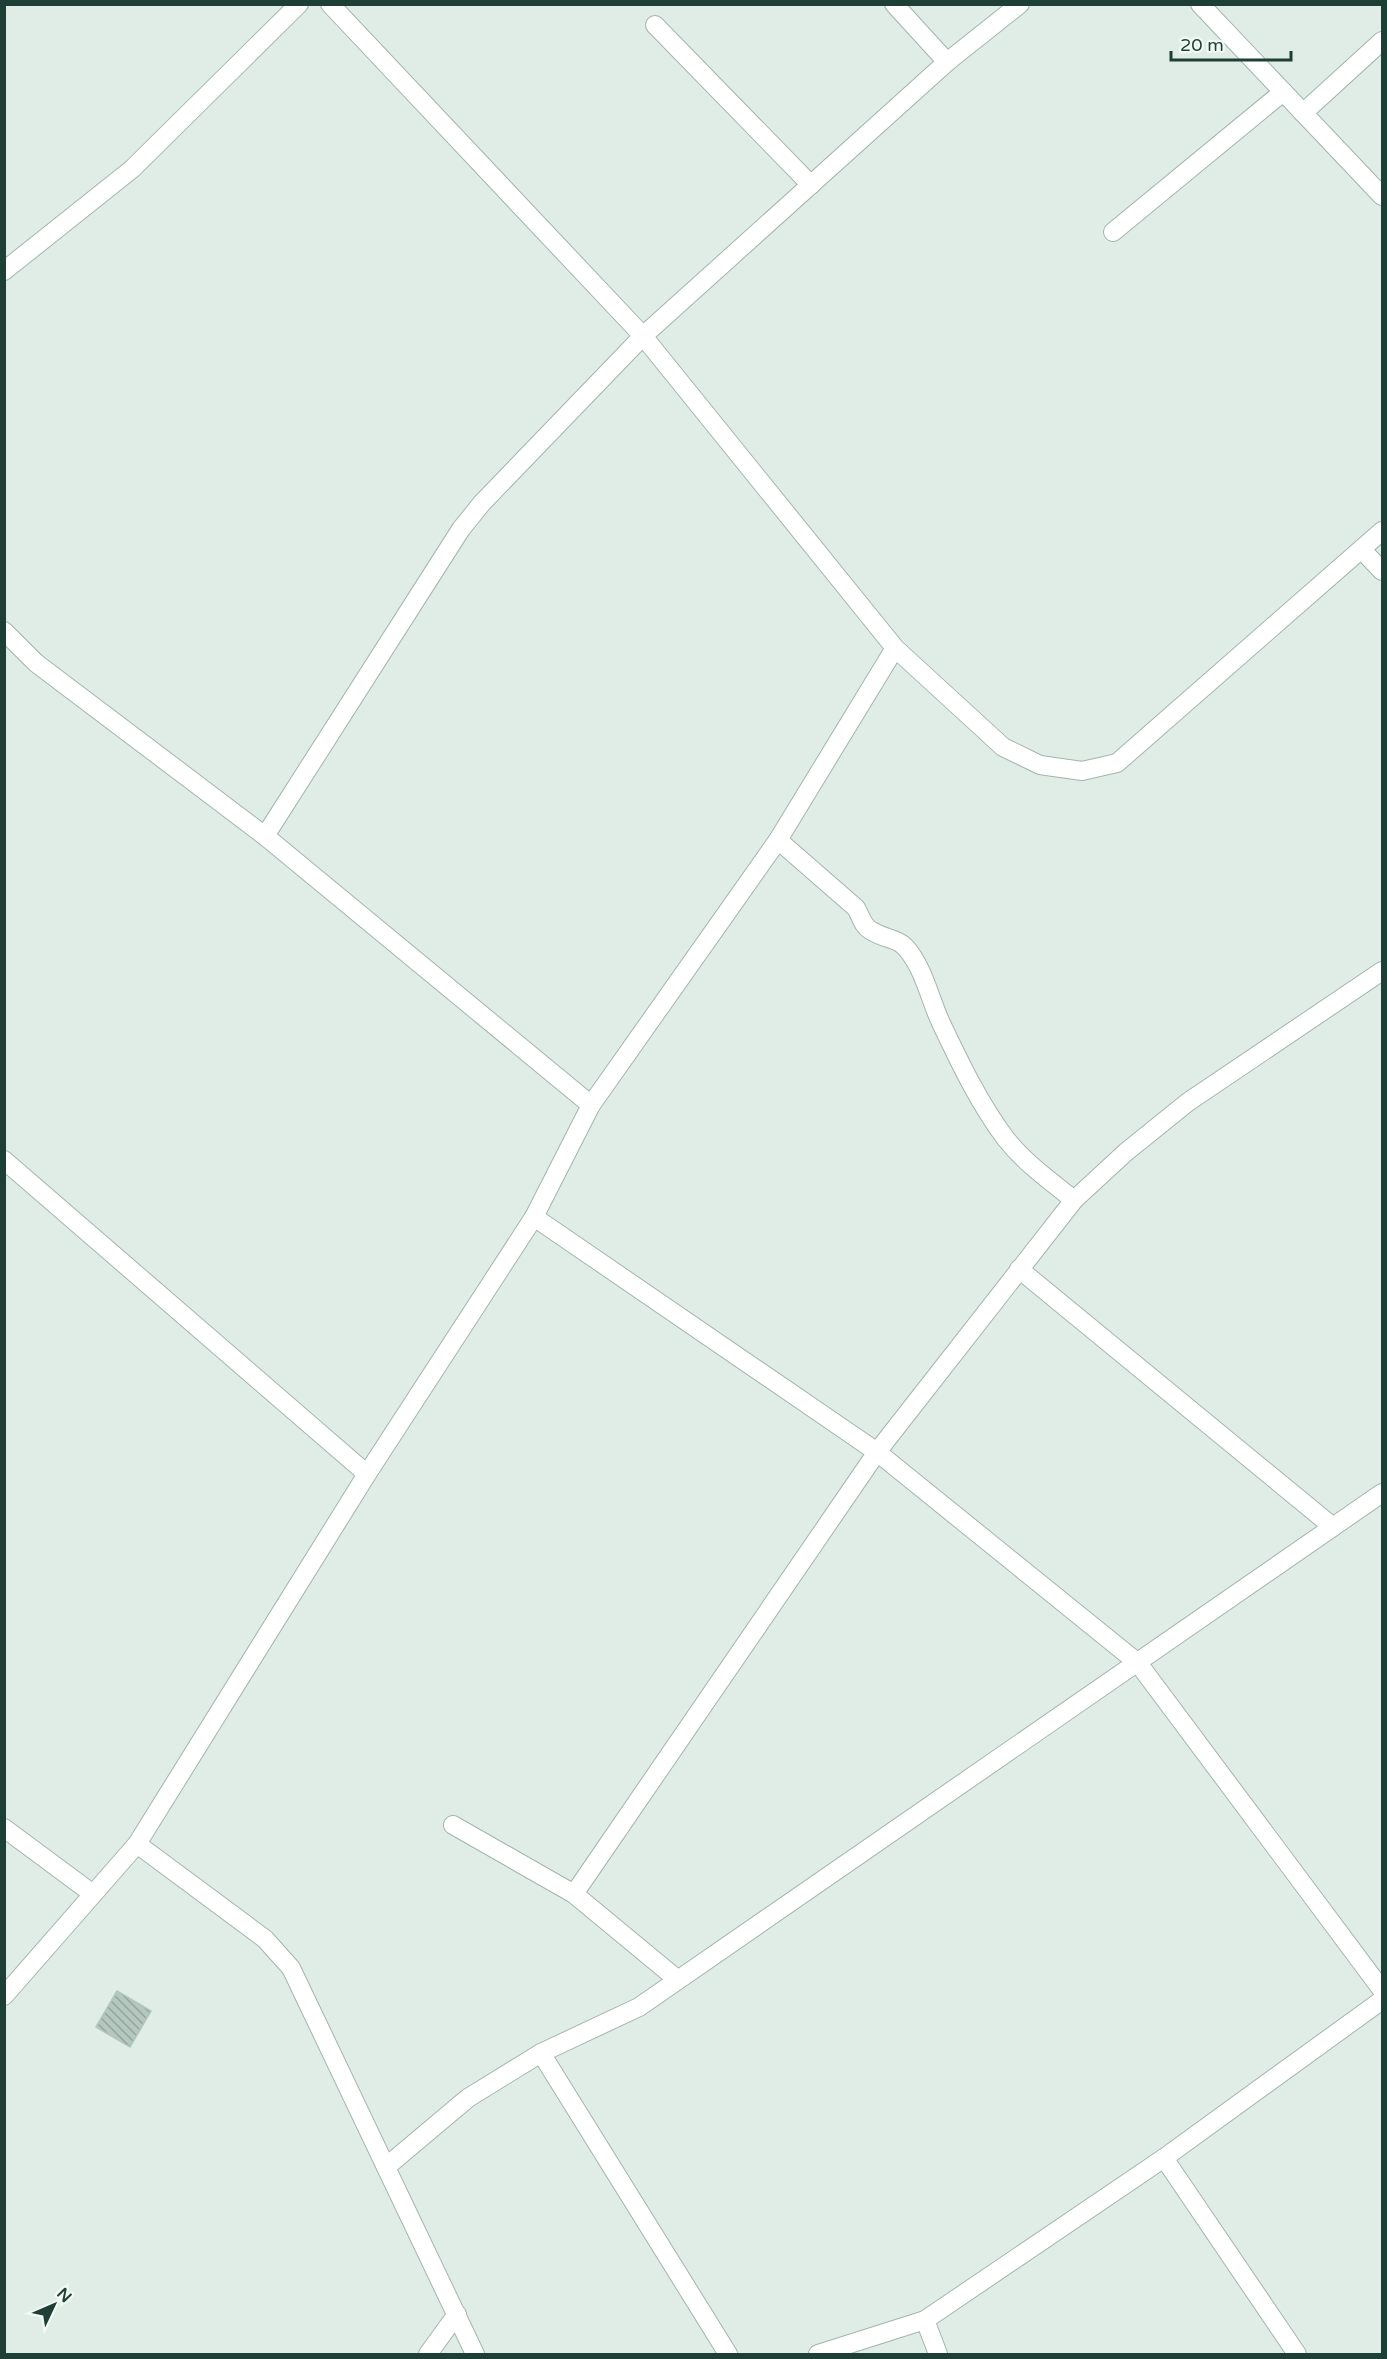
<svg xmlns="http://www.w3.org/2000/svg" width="1387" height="2359" font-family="'Varela Round',sans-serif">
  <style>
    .building { fill: url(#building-back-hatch); stroke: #b1c7bd; stroke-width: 1.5 }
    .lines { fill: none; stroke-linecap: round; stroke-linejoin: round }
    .lane-casing { stroke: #a2b5ad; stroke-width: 20 }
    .street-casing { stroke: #a2b5ad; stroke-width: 20 }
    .lane { stroke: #fff; stroke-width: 18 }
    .street { stroke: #fff; stroke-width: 18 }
  </style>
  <defs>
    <pattern id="building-back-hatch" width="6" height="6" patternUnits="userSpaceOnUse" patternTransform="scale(1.5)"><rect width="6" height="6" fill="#b5c8bf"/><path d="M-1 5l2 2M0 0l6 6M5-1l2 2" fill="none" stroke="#93a49c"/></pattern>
  </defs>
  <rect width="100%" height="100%" fill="#e0ede6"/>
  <!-- building -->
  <polygon class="building" points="117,1991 151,2011 130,2047 96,2027"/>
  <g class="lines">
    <defs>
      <polyline id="lane" points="1113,232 1283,92"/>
      <g id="street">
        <polyline points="330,4 643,336 895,648 1003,747 1040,765 1082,771 1117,763 1382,531"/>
        <polyline points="894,4 947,62"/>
        <polyline points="1200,4 1382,196"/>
        <polyline points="655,25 811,185"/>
        <polyline points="1303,113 1382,41"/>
        <polyline points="4,271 132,169 299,4"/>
        <polyline points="1363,551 1382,571"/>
        <polyline points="4,631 36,663 265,836 591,1105"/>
        <polyline points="265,836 461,529 482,503 643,336 947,62 1020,4"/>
        <path d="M778,840l78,68c5,8 6,17 14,22 23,14 30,3 47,34 10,18 15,40 24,59 18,38 39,82 65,116 19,24 44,42 68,61"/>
        <polyline points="4,1160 367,1474"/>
        <polyline points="534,1217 877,1452 1138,1663 1382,1990"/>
        <polyline points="1019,1269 1333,1527"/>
        <polyline points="453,1825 574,1894 678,1980"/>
        <polyline points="4,1828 93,1894"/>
        <polyline points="137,1844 265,1939 291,1968 475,2354"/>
        <polyline points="574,1894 877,1452 1074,1200 1126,1152 1188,1102 1382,971"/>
        <polyline points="4,1996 137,1844 367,1474 534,1217 591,1105 778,840 895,648"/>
        <polyline points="541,2053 728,2354"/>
        <polyline points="1164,2158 1297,2354"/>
        <polyline points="386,2167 468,2098 541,2053 639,2007 1382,1493"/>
        <polyline points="925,2320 938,2354"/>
        <polyline points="428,2354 457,2314"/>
        <polyline points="818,2354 925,2320 1164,2158 1382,2000"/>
      </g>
    </defs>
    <!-- lane casing -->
    <use href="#lane" class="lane-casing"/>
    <!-- street casing -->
    <use href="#street" class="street-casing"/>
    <!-- lane -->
    <use href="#lane" class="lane"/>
    <!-- street -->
    <use href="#street" class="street"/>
  </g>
  <!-- border -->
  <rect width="1387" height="2359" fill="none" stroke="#1e3f35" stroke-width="12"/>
  <!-- north arrow -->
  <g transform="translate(54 2305) rotate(46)" stroke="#f1f9f4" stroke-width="4.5" paint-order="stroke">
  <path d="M0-4.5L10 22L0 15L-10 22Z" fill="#1e3f35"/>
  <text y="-9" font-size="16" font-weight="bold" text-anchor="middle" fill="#1e3f35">N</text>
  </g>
  <!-- scale -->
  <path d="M1171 51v9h120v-9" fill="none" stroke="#1e3f35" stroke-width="3"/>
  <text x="1180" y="51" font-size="18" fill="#1e3f35" stroke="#f1f9f4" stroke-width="4.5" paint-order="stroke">20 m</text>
</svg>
